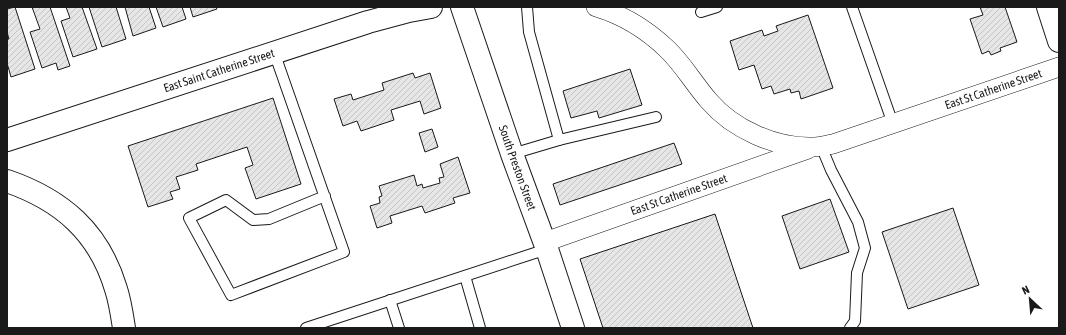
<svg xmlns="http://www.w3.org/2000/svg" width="1066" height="335" font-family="'Asap Condensed',sans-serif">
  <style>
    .building { fill: url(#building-hatch); stroke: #1a1a1a }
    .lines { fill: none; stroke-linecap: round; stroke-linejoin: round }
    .service-casing { stroke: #1a1a1a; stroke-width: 12 }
    .minor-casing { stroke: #1a1a1a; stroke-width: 20 }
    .secondary-casing { stroke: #1a1a1a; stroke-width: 24 }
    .primary-casing { stroke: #1a1a1a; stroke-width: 24 }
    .motorway-casing { stroke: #1a1a1a; stroke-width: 24 }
    .service { stroke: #fff; stroke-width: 10 }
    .minor { stroke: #fff; stroke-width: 19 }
    .secondary { stroke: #fff; stroke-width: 22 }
    .primary { stroke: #fff; stroke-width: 22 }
    .motorway { stroke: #fff; stroke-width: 22 }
    .labels { text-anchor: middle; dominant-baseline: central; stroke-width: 3; stroke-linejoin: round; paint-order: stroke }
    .street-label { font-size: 12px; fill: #1a1a1a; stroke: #fff }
  </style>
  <defs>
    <pattern id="building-hatch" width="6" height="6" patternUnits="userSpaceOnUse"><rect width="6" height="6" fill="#e6e6e6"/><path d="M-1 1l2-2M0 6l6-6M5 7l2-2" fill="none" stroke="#c5c5c5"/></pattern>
  </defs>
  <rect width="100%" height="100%" fill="#fff"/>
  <!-- building -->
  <g class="building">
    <polygon points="15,7 35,69 11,77 7,63 7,39 9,39 7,32 7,9"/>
    <polygon points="32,7 50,7 70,66 58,70 56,63 42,68 30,32 40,29"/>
    <polygon points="66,7 82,7 97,49 73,57 61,21 70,18"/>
    <polygon points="89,7 116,7 126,39 102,47"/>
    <polygon points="125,7 149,7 156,28 133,36"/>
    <polygon points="156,7 182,7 186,19 163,27"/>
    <polygon points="190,7 216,7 217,9 193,17"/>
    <polygon points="980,7 1005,7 1017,42 1000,48 1001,51 991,55 989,51 982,54 970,19 983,15"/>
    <polygon points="808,15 833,88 801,99 799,91 791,93 790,89 774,94 771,86 762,89 754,65 739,70 730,41 762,30 764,36 778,31 776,26"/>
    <polygon points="630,69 642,105 599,118 597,111 571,118 563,91"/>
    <polygon points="413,73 415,78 430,73 441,108 424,114 420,101 391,110 394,120 361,131 357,121 343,126 334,99 351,94 353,100 384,90 382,83"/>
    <polygon points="273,98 301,184 256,199 245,168 253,165 247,147 196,164 198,170 176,177 180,189 170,192 173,199 148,207 128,146"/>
    <polygon points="432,129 438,147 425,152 419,133"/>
    <polygon points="674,143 682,164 560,205 553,184"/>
    <polygon points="458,157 470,193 453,198 455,203 425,213 422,206 390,216 392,223 377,228 370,206 380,203 379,197 382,196 379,186 414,175 417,186 422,184 423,188 440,183 439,178 444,177 440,164"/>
    <polygon points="830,199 849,252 800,269 782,216"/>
    <polygon points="953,208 979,285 908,309 882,232"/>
    <polygon points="715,214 753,328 603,328 580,259"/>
  </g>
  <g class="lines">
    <defs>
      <g id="service">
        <polyline points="852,7 893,124"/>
        <polyline points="701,12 717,7"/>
        <polyline points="274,52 344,252 231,295 189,218 226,200 253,220 269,219 325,196"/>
        <polyline points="559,140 656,117"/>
        <polyline points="821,146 831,170 858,222 865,248 857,273 855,321 850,328"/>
        <polyline points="512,154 559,140 529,32 527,7"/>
        <polyline points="465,276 480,328"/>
        <polyline points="390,300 399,328"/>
        <polyline points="306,328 547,249"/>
      </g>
      <g id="minor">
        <path id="s1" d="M596,7c27,8 50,22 71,42 16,15 27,35 42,52 24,28 66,47 103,46 7,0 14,-2 21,-3l226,-77"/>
        <path id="s2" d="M545,242l263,-93"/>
      </g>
      <g id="secondary">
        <path id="s3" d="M7,140l361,-118 41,-11 22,-4"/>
      </g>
      <g id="primary">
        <path id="s4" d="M462,7l50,147 35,95 26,79"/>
        <polyline points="1048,7 1059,41"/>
      </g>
      <path id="motorway" d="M7,181c55,19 92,51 109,108 4,12 6,26 8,39"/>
    </defs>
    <!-- service casing -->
    <use href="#service" class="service-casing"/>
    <!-- minor casing -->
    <use href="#minor" class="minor-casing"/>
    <!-- secondary casing -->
    <use href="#secondary" class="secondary-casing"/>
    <!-- primary casing -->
    <use href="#primary" class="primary-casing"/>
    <!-- motorway casing -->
    <use href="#motorway" class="motorway-casing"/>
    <!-- service -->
    <use href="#service" class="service"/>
    <!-- minor -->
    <use href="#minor" class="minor"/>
    <!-- secondary -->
    <use href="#secondary" class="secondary"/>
    <!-- primary -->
    <use href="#primary" class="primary"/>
    <!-- motorway -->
    <use href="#motorway" class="motorway"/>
  </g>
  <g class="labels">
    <!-- street labels -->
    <g class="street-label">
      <text stroke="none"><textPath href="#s3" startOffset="223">East Saint Catherine Street</textPath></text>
      <text stroke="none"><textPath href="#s1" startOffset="457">East St Catherine Street</textPath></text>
      <text stroke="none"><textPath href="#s4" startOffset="170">South Preston Street</textPath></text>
      <text stroke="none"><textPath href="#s2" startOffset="142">East St Catherine Street</textPath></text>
    </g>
  </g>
  <!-- border -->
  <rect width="1066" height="335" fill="none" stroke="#1a1a1a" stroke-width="16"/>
  <!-- north arrow -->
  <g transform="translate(1030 299) rotate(334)" stroke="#ffffff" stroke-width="3" paint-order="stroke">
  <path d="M0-3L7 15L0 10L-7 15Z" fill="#1a1a1a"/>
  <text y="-6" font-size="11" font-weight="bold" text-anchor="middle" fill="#1a1a1a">N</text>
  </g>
</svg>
